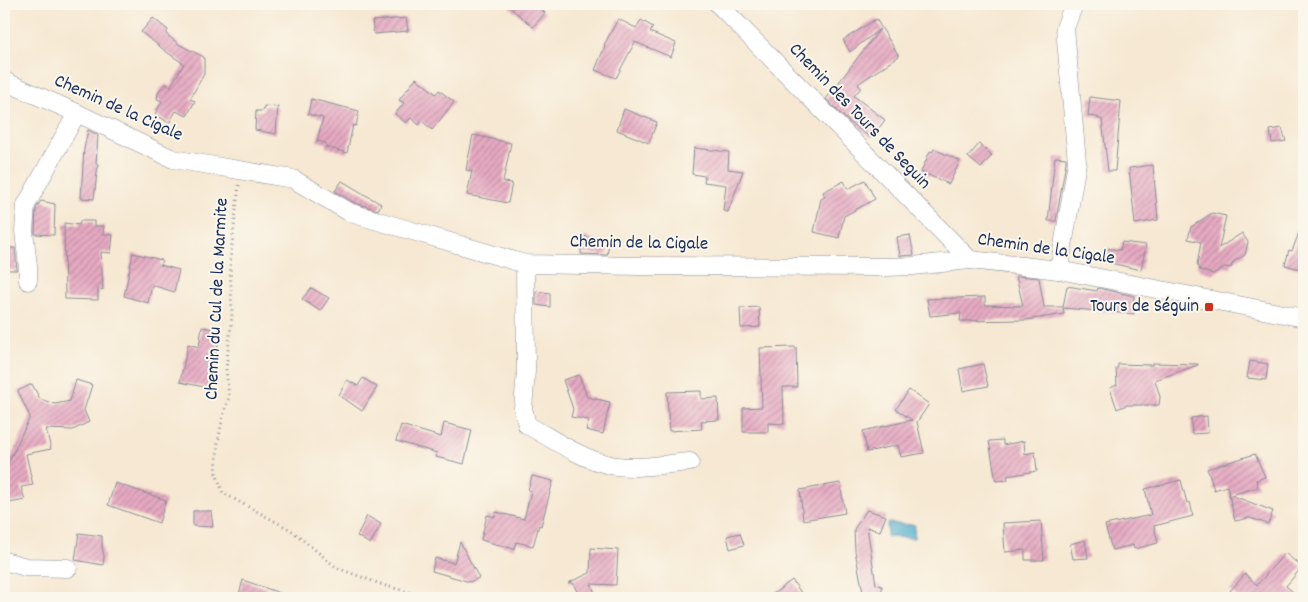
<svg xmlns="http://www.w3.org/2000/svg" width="1308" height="602" font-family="Dekko,sans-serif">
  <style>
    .water { fill: #4cabcb; stroke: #346d94 }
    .building { fill: url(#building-hatch) }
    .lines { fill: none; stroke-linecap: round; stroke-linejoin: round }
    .street-casing { stroke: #888c98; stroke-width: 19 }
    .path { stroke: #888c98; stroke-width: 3; stroke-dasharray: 1 4; stroke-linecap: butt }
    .street { stroke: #fff; stroke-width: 18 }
    .poi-dot { fill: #c8321e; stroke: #fbf7ec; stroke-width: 2 }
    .labels { text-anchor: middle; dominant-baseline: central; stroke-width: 4; stroke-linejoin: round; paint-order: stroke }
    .street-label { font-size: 19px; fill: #1b2f5e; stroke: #fbf7ec }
    .poi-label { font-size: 19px; fill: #1b2f5e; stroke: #fbf7ec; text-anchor: end }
  </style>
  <defs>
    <pattern id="building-hatch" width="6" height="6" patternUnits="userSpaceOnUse" patternTransform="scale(1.25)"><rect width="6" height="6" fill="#e7aac2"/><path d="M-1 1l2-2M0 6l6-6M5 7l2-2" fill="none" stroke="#ba8ba1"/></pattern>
  </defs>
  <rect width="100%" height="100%" fill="#fbf7ec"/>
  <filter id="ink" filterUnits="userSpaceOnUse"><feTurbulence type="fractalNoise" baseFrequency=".02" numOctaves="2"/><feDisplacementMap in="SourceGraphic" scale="10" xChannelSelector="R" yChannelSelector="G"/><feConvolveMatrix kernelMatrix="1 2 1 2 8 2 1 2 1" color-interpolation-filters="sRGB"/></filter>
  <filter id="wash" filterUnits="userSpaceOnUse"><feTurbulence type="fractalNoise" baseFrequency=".0096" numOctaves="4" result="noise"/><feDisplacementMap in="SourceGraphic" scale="20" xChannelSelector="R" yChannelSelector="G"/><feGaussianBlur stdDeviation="1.12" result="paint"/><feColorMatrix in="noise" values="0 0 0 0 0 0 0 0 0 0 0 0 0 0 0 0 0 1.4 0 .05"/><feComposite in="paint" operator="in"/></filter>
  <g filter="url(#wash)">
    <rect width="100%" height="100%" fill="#f6e8d2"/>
    <!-- water -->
    <polygon class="water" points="887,523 915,525 914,538 887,537"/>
    <g id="blocks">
      <!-- building -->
      <g class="building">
        <polygon points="506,4 535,4 545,13 533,27"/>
        <polygon points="153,18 168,30 166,34 180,45 204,57 204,74 190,99 195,101 187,116 176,111 169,123 155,114 162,101 157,99 158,93 160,89 166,84 170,87 184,64 168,53 141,32"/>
        <polygon points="406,18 408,31 374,34 372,21"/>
        <polygon points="618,19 636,28 641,20 653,27 650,32 676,43 671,57 635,42 616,78 595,70 605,46 604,45"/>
        <polygon points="876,19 899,56 858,84 861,88 854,96 885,120 871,138 848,121 826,99 880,29 850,52 843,40"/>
        <polygon points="416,78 436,94 439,90 454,102 432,130 422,121 419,125 411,118 406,123 395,114 404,103 399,100"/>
        <polygon points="1090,97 1121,101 1115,171 1108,171 1102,119 1098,119 1098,117 1088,116"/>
        <polygon points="311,99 359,111 356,126 353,125 347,153 326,147 326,143 317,141 323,118 308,114"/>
        <polygon points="264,106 278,107 276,134 255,130 256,111 263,111"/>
        <polygon points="624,109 657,122 649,143 617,130"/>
        <polygon points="1282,128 1286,141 1272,143 1270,130"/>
        <polygon points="88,130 98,135 96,164 98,164 94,199 81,198 84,149"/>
        <polygon points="473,135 511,143 503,182 512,183 508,203 467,195 472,171 466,170"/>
        <polygon points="979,144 992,155 981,168 968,157"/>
        <polygon points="694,148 729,152 728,169 743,171 728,212 723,211 726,185 704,182 705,176 692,174"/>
        <polygon points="934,149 960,161 949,184 921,172 930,151 932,152"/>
        <polygon points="1055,157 1066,158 1066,162 1056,221 1048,221"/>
        <polygon points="1153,165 1158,220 1135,224 1129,168"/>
        <polygon points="865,180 875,199 844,216 839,238 814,232 821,199 825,197 823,192 844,181 848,189"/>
        <polygon points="342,181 381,204 378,210 355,203 335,191"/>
        <polygon points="41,201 55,204 54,235 35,234 36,208"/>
        <polygon points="1212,213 1226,216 1219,248 1242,233 1248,242 1245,255 1233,262 1231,268 1225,267 1213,274 1200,270 1197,265 1201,242 1188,239 1191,227"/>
        <polygon points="80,221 94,221 94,226 104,226 103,234 113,235 111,253 101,252 103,290 98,288 98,300 65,299 64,223 79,225"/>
        <polygon points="1303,222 1304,222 1304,270 1285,265 1289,250 1292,251"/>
        <polygon points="910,235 914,255 900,256 897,237"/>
        <polygon points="582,236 609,244 607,255 581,254"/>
        <polygon points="1122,242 1146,245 1141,270 1102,261 1104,248 1120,250"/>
        <polygon points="4,248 15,248 17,270 4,270"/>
        <polygon points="133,253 162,260 160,265 179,270 174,292 152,285 148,303 124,296"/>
        <polygon points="1016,276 1039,278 1044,307 1063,307 1067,286 1097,291 1098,288 1134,296 1134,314 1063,308 1064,314 1026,320 960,321 961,313 930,316 927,299 985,297 985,305 1023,306"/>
        <polygon points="311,288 329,298 320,311 302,299"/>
        <polygon points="536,291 550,293 550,307 536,305"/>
        <polygon points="759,307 760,327 741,328 740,308"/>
        <polygon points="202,327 221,330 209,388 180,382 188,344 199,347"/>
        <polygon points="796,347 797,387 783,387 784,424 768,423 768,432 743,432 743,408 762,407 760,348"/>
        <polygon points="1250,361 1268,364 1266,380 1247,378"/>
        <polygon points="1152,363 1198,364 1198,365 1155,380 1160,397 1159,405 1127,405 1117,409 1110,388 1117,385 1116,368 1118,367 1118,364 1152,365"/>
        <polygon points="983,364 988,386 963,391 959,369"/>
        <polygon points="579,375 587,397 610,402 603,434 586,430 589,420 571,417 573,409 563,380"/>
        <polygon points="363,378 377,387 362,411 339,395 347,380 358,386"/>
        <polygon points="76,380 92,385 84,410 89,422 73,430 46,429 51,449 26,454 33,485 21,487 25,500 4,504 4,472 30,417 18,391 32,384 40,399 55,404 70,401"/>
        <polygon points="909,390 929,404 917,422 924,453 901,457 898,445 867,452 863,431 912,420 896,409"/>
        <polygon points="701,391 701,399 718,398 719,420 701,421 702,429 669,431 667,392"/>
        <polygon points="1207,416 1208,433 1192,434 1191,418"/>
        <polygon points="444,423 472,430 464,464 436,457 437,453 396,441 401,425 441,437"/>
        <polygon points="1003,440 1003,445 1024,441 1025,454 1035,452 1037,471 1007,476 1008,480 996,481 989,441"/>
        <polygon points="1255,454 1265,477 1256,480 1258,487 1231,495 1273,511 1268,524 1250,518 1235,521 1227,486 1214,490 1210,476 1207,469"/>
        <polygon points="532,476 553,481 541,526 539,525 533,546 516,542 514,549 481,540 487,515 495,517 496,512 524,519 531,491 528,490"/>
        <polygon points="1181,480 1187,503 1190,502 1193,516 1154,526 1158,543 1134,549 1133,545 1112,550 1105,525 1151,515 1145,489"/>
        <polygon points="115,483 166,500 159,523 108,505"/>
        <polygon points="840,483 845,513 803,520 800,490"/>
        <polygon points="867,510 886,516 880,531 867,527 876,584 882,586 882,598 864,598 855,551 854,529"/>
        <polygon points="193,511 211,511 213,527 193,526"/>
        <polygon points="367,516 381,524 370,544 357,536"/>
        <polygon points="1041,521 1044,560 1025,560 1025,550 1005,552 1003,523"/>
        <polygon points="79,533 102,536 102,546 104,557 103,565 75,560"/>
        <polygon points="740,533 744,545 730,549 727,536"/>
        <polygon points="1085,540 1088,558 1073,559 1070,544"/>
        <polygon points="460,542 479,578 470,582 432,571 435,558 454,563"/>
        <polygon points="591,548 618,550 616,585 591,584 595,593 580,598 573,583 568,583 590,573"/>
        <polygon points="1285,553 1302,567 1286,586 1300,598 1239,598 1230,591 1245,574 1257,585"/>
        <polygon points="243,580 288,596 288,598 238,598"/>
        <polygon points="792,580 805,598 768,598"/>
      </g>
    </g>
  </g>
  <g filter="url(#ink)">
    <use href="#blocks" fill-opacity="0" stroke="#888c98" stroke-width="1"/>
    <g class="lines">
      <defs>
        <g id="street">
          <polyline points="718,4 970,260"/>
          <polyline points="4,81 77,113 173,159 293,179 351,213 525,264 639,266 886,267 913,266 970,260 1059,270 1304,318"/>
          <path d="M525,264l1,107 -3,37 4,17c26,14 51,32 79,39 27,7 57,0 84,-2"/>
          <polyline points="1059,270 1077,162 1065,28 1074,4"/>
          <polyline points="28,281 28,266 24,231 26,205 77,113"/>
          <polyline points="4,561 26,567 68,568"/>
        </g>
      </defs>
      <!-- street casing -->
      <use href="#street" class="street-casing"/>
      <!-- path -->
      <polyline class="path" points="239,185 230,261 232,316 226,369 229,397 223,416 218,442 216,473 223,493 291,530 337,568 386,586 431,598"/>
      <!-- street -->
      <use href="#street" class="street"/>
    </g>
  </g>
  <!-- markers -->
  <rect class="poi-dot" x="1204" y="302" width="10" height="10" rx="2.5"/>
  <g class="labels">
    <!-- street labels -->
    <g class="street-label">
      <text transform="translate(118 109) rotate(24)">Chemin de la Cigale</text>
      <text transform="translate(859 117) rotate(46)">Chemin des Tours de Seguin</text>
      <text transform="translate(639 244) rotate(1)">Chemin de la Cigale</text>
      <text transform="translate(1046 250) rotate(8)">Chemin de la Cigale</text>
      <text transform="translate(218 299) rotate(-87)">Chemin du Cul de la Marmite</text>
    </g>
    <!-- poi labels -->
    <g class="poi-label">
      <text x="1199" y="307">Tours de Séguin</text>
    </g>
  </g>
  <!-- margin -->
  <rect width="1308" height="602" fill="none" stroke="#fbf7ec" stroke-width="20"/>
</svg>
